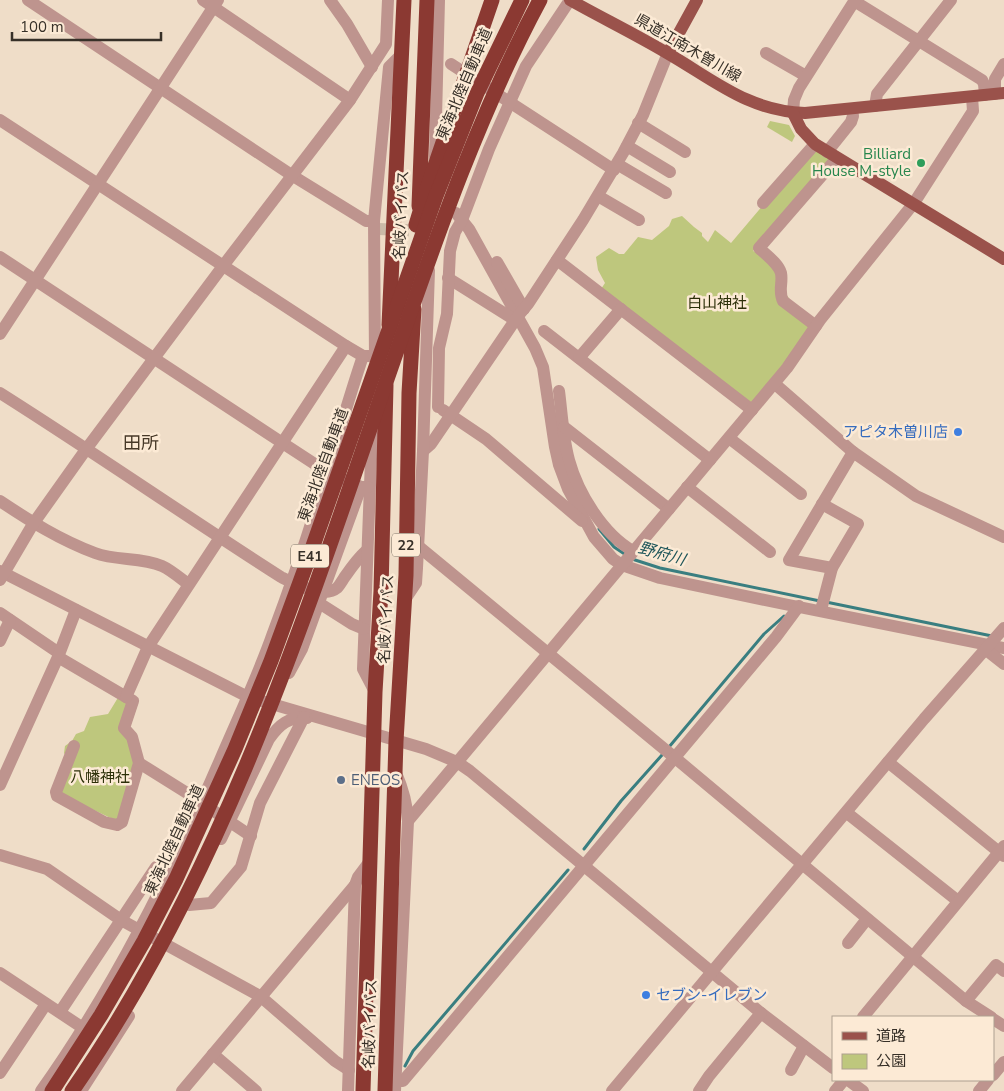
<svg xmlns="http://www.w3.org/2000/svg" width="1004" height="1091" font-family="'Nunito Sans','Noto Sans JP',sans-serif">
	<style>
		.green { fill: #bec77d }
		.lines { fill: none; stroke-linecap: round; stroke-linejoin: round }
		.stream { stroke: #397e80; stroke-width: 3 }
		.minor-tunnel { stroke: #cabaa8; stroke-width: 12; stroke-dasharray: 12 6; stroke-linecap: butt }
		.minor { stroke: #be948e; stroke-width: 12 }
		.major { stroke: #9a524b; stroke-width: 12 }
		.highway { stroke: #8b3932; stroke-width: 15 }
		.highway-bridge { stroke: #8b3932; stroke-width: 15 }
		.leisure-dot { fill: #2e9e5b; stroke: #fcead5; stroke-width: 2 }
		.shop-dot { fill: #3f7fe0; stroke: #fcead5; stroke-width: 2 }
		.service-dot { fill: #5c6f8a; stroke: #fcead5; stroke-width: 2 }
		.labels { text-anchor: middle; stroke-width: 5; stroke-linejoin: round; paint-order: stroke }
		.shield { fill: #fcead5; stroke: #72685c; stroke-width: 1 }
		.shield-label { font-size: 14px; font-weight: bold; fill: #373028 }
		.street-label { font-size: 15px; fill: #373028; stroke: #fcead5 }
		.leisure-label { font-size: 15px; fill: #27864d; stroke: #fcead5; text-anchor: end }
		.park-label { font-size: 15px; fill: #2c2f08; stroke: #fcead5 }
		.shop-label { font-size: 15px; fill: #366cbe; stroke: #fcead5; text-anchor: end }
		.service-label { font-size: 15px; fill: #4e5e75; stroke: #fcead5; text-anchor: start }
		.water-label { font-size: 16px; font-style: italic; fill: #1f565a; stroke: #fcead5 }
		.quarter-label { font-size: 18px; fill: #473928; stroke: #fcead5 }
	</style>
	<rect width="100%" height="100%" fill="#efddc8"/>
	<g class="green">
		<polygon points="770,121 789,125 795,136 792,142 767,127"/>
		<polygon points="815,144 833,155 753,251 764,255 777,273 779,285 813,330 756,406 599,292 605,283 598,270 596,257 609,248 619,254 624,254 638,237 652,240 669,226 672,219 682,216 694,227 702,233 702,236 708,242 715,230 731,243"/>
		<polygon points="119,696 133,701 124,728 139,763 119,822 56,792 70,762 64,753 65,746 72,741 76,734 84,731 90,717 108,714"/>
	</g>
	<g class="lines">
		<g class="stream">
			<polyline points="599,529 614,547 626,555"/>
			<polyline points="632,559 660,568 820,601"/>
			<polyline points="826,602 992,636"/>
			<polyline points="669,747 764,634 784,616"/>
			<polyline points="584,849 621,801 662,755"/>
			<polyline points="405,1066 413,1051 568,870"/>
		</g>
		<polyline class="minor-tunnel" points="379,229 427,231"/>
		<g class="minor">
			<polyline points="28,0 293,176 366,221 374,221"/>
			<polyline points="203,0 350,100"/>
			<polyline points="330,0 347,24 372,67"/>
			<polyline points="854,1 982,80 984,84 985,95"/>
			<polyline points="766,53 806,76"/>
			<polyline points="451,64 614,170"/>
			<polyline points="995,94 995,79 1004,64"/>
			<polyline points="875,106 877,94 951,0"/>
			<polyline points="793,113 794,100 799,88 855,0"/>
			<polyline points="0,120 346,346 363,356 371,356"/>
			<polyline points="638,123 685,152"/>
			<polyline points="627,146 670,172"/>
			<polyline points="827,152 851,122 853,116 852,109"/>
			<polyline points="435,157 439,0"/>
			<polyline points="617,164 666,193"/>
			<polyline points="598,196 639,220"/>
			<polyline points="763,203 815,144"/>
			<polyline points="456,213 469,229 535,348 543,367 555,447 559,465 568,489 594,537 613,559 622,565 660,578 784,604 1004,648"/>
			<polyline points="0,257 281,442 327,472 361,487"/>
			<polyline points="557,260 752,410"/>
			<polyline points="497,262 524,309"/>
			<polyline points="448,278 515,320"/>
			<path d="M816,326L783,301C778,291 783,283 781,273C778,263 766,255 759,248L837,158"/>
			<polyline points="544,331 710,460"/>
			<polyline points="0,334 218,0"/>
			<polyline points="579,358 621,309"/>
			<polyline points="375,360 374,221 389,67 402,54"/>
			<polyline points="775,384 853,452 916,496 1004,537"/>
			<path d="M559,391C562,414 563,438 569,460C578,493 603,534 633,551"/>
			<path d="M0,393C95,453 187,517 281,577C295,584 324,599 337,588C339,586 342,581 344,578C351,568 357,559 366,551"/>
			<polyline points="438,407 439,348 447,314 450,251 455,232 462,220 489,149 526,66 570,0"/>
			<polyline points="443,410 486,439 582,521"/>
			<polyline points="564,427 669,509"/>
			<polyline points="372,433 363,669 375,692"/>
			<polyline points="729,438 801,494"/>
			<polyline points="423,451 431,444 518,316 528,304 583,220 623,153 643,115 668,53"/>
			<polyline points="687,487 770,552"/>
			<path d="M0,501C30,521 60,540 95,553C116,561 141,557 162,566C171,570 180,578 188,584"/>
			<polyline points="418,546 674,757 966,1001 991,1017"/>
			<polyline points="832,568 789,560 853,452"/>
			<polyline points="0,571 248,697 426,749 457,762 470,771 761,1013 833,1068"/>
			<polyline points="0,580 33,524 87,448 223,266 350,100 386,44 388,0"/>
			<polyline points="404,601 416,583 417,568 423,451 429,270"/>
			<polyline points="319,603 352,624 364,629"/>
			<polyline points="821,610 832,568 858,524 822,504"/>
			<polyline points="0,613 59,653"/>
			<polyline points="0,641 10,620"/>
			<polyline points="985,649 1004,664"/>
			<polyline points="58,657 133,701 124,728 132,737 139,763 122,822 117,825 104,822 57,796 56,792 74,746"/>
			<polyline points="289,673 302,649 361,487 368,487"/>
			<polyline points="126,697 148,647 346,346"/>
			<polyline points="888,762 1004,856"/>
			<polyline points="139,763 187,793 251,836"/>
			<polyline points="0,785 58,657 76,610"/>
			<polyline points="847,813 958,901"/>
			<polyline points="408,821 787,368 820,320 914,203 973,111 972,97"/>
			<path d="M221,839L269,739C279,725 289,716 307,718"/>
			<polyline points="0,855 47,869 121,920 260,996 335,1061 349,1070"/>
			<polyline points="189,905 211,903 241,867 260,803 304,717"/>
			<polyline points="848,943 867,919"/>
			<polyline points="0,973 83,1028"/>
			<polyline points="966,1001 996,965 1004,971"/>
			<polyline points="60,1012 156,867 170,871"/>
			<polyline points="863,1017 1004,846"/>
			<polyline points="993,1019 1004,1026"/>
			<polyline points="213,1054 256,1091"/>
			<polyline points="791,1070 804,1046"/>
			<polyline points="0,1073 46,1004"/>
			<polyline points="993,1075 1004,1062"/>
			<polyline points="848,1080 863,1091"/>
			<polyline points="395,1081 403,1081 776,637 799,606"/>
			<path d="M41,1091C114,988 170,876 220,760C238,718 258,676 273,633C293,580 311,526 327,472C339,433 350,394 363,356"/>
			<polyline points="81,1091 129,1016"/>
			<polyline points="182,1091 355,885"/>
			<polyline points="348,1091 355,885 358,877 370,861"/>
			<path d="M395,1091L408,821C407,804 403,789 396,773"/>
			<polyline points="612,1091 924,719 1004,628"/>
			<polyline points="699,1091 709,1076 761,1013"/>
			<polyline points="835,1091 844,1080"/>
			<polyline points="979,1091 988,1080"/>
		</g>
		<g class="major">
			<path d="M570,0C602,18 635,34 667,53C714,80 748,111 805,113L1004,93"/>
			<polyline points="668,53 697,0"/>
			<polyline points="793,113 801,129 815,144 1004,259"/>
		</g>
		<g class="highway">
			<polyline points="419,206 427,0"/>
			<polyline points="389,325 404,0"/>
			<polyline points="363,1091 375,692 381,591 386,385"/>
			<polyline points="385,1091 396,741 406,575 409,393 414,309"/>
		</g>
		<g class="highway-bridge">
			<polyline points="416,225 425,195 492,0"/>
			<polyline points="52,1091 101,1015 144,941 176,879 235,749 271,661 307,563 436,196 477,93 522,0"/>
			<path d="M72,1091C221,877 302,627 386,382C431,253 475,121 540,0"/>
		</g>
	</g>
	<circle class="leisure-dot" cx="921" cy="163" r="5"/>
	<g class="shop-dot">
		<circle cx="958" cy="432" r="5"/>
		<circle cx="646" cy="995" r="5"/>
	</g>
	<circle class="service-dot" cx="341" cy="780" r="5"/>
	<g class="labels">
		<g class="shield">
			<rect x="392" y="533.5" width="28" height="23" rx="4"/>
			<rect x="291" y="544.5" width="38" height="23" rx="4"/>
		</g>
		<g class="shield-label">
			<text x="406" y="550">22</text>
			<text x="310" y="561">E41</text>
		</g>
		<g class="street-label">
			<text transform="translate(688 48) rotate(30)" y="5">県道江南木曽川線</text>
			<text transform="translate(464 84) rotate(-67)" y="5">東海北陸自動車道</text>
			<text transform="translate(401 215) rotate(-87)" y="5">名岐バイパス</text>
			<text transform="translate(323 465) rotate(-70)" y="5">東海北陸自動車道</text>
			<text transform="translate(386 619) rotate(-87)" y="5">名岐バイパス</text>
			<text transform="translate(174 840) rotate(-65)" y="5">東海北陸自動車道</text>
			<text transform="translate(370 1024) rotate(-88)" y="5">名岐バイパス</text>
		</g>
		<g class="leisure-label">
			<text x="911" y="159">Billiard<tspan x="911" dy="17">House M-style</tspan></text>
		</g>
		<g class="park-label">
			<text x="717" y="308">白山神社</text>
			<text x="100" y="782">八幡神社</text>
		</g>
		<g class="shop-label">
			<text x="948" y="437">アピタ木曽川店</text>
			<text x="656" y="1000" text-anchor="start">セブン-イレブン</text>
		</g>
		<g class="service-label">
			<text x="351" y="785">ENEOS</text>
		</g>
		<g class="water-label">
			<text transform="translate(662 553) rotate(16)" y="6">野府川</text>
		</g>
		<g class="quarter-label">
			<text x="141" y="449">田所</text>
		</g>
	</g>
	<rect x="832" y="1016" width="162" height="65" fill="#fcead5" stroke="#ada090"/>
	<rect x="842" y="1032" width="25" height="8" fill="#9a524b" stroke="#ada090"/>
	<text x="876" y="1041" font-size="15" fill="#373028">道路</text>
	<rect x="842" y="1054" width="25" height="15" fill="#bec77d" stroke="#ada090"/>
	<text x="876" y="1066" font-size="15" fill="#373028">公園</text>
	<path d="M12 32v8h149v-8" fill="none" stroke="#373028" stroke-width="2.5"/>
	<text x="20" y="32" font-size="15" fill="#373028" stroke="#fcead5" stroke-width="4" paint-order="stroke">100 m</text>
</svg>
